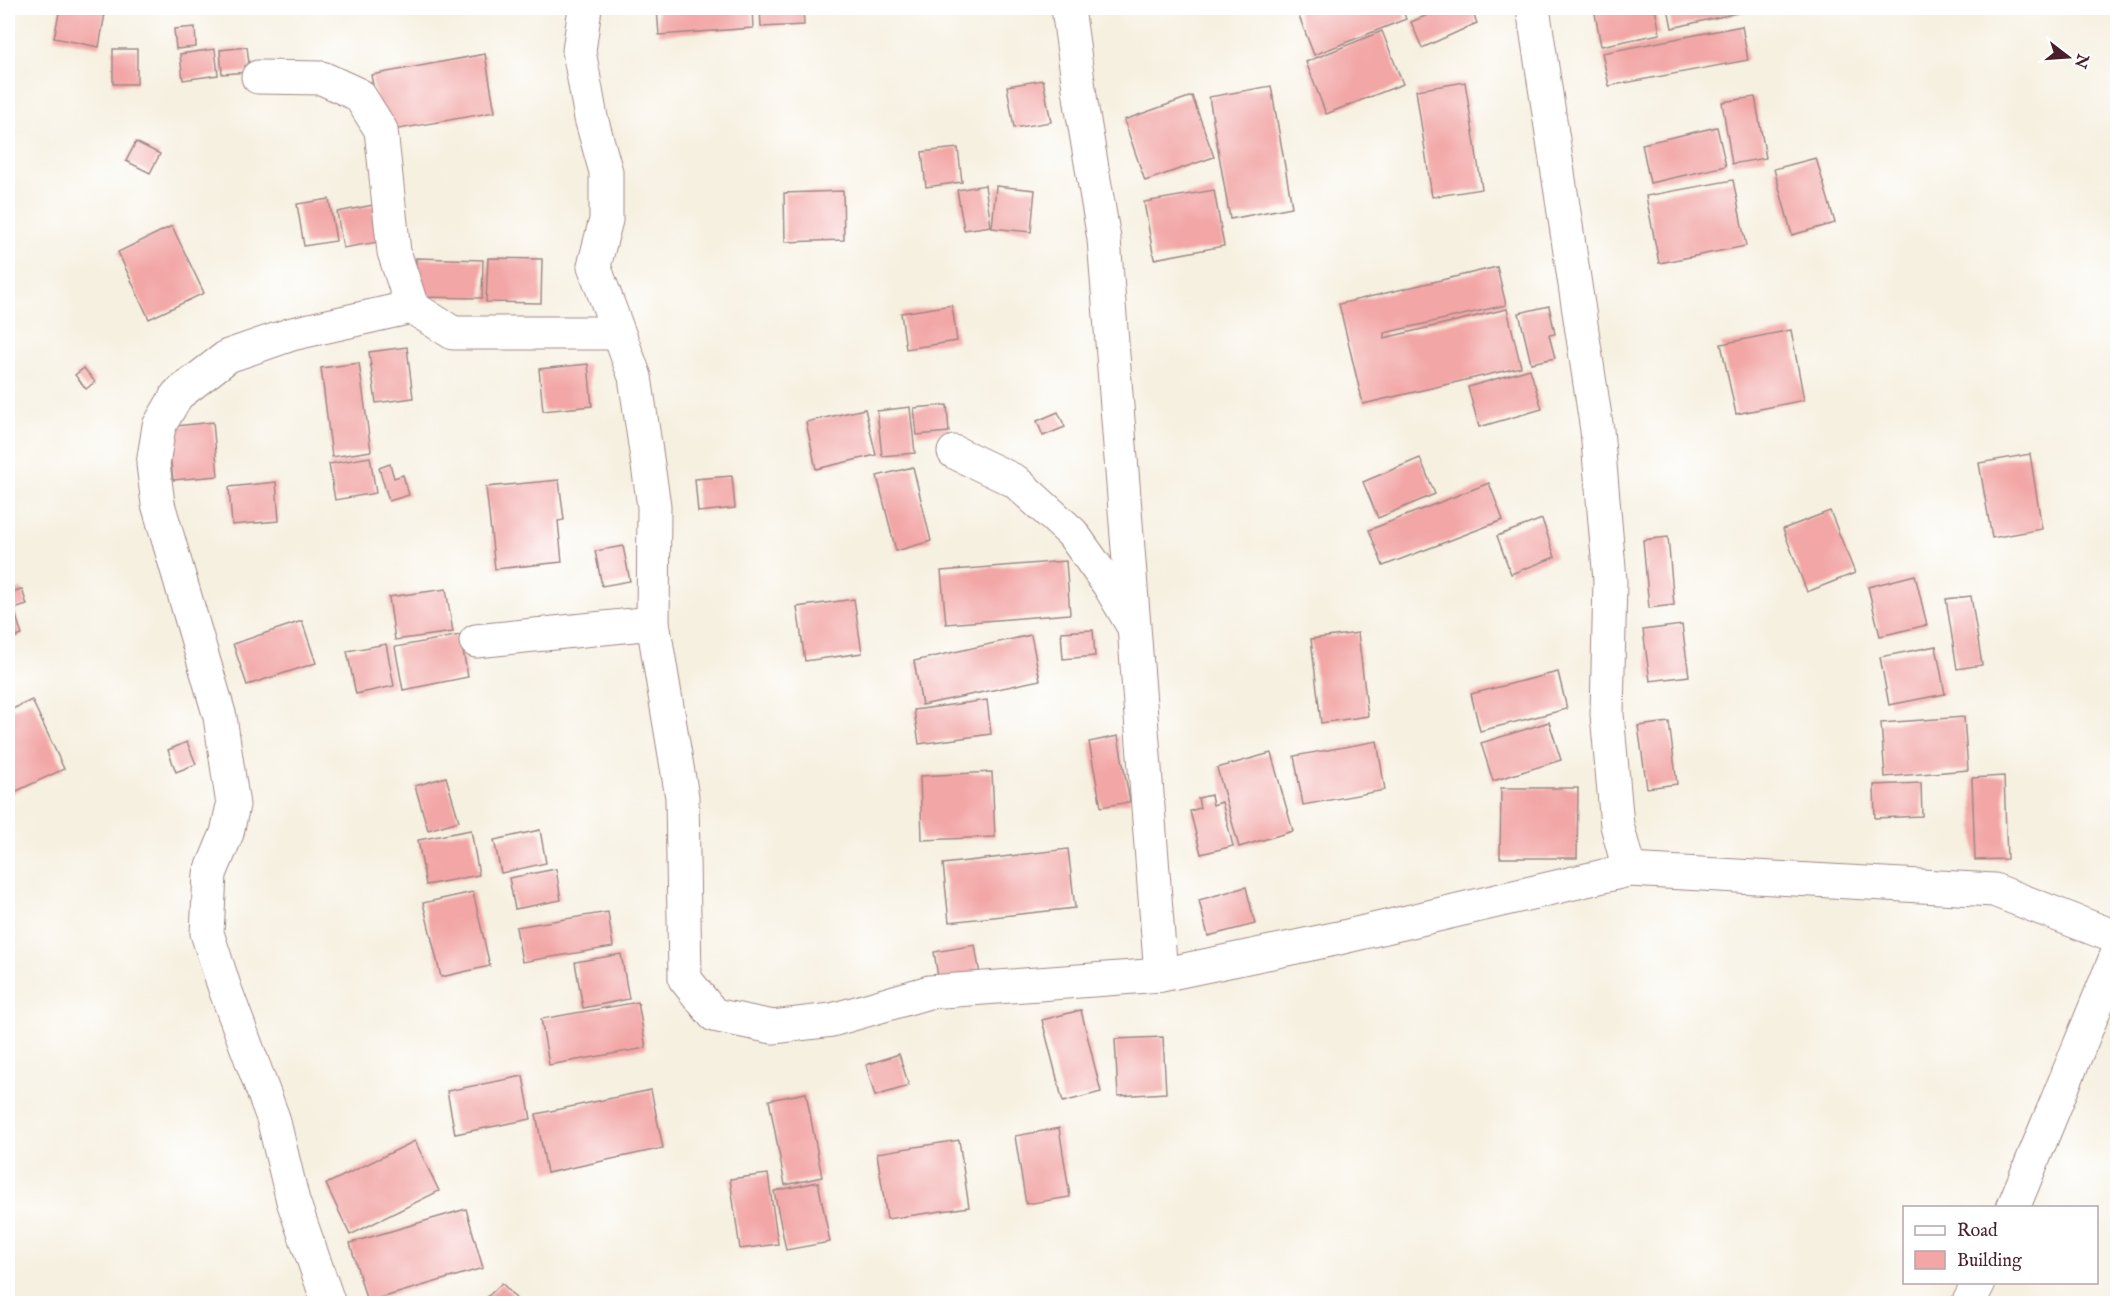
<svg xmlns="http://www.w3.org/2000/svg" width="2125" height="1311" font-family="'IM FELL English',serif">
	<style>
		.building { fill: #f2a6a5 }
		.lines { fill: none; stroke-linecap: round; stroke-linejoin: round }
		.minor-casing { stroke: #a08886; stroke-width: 35 }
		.minor { stroke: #fff; stroke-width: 33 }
	</style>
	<rect width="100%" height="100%" fill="#fff"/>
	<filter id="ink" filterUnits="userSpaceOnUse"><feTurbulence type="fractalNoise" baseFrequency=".0167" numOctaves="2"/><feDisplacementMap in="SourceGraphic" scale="12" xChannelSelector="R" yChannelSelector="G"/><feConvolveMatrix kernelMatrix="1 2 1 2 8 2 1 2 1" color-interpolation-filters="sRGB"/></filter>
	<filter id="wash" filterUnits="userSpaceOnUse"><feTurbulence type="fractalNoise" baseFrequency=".008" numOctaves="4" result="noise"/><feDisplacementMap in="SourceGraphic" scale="24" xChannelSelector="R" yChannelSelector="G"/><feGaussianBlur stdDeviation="1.35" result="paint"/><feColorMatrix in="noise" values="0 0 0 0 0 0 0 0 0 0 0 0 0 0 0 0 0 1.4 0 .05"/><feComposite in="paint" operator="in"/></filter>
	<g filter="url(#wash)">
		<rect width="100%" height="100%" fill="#f6f0e0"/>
		<g id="blocks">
			<g class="building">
				<polygon points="60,8 106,8 99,47 54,38"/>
				<polygon points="657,8 752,8 753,28 659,35"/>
				<polygon points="760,8 803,8 804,25 761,27"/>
				<polygon points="1307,8 1330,8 1331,10 1337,8 1402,8 1406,19 1314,55 1297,11"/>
				<polygon points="1444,8 1471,8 1477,23 1422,48 1411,22"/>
				<polygon points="1594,8 1655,8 1660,34 1601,46"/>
				<polygon points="1668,8 1758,8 1672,28"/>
				<polygon points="1742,26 1748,60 1609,86 1602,53"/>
				<polygon points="195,27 196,47 176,49 174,29"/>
				<polygon points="1382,31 1403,84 1326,114 1306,62"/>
				<polygon points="247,47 250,72 222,74 220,50"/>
				<rect x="113" y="49" width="24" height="35"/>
				<polygon points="215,49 218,75 183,80 180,54"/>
				<polygon points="485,54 495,112 382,132 371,75"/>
				<polygon points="1043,80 1051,122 1014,128 1007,86"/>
				<polygon points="1465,82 1482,189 1432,197 1416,90"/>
				<polygon points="1271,86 1292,207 1230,219 1209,97"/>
				<polygon points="1192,96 1214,157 1145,181 1124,120"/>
				<polygon points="1755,97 1766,158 1732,164 1722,102"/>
				<polygon points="1717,127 1726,166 1650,183 1642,144"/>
				<polygon points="136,142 160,154 150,173 126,161"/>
				<polygon points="958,148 962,182 926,187 922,152"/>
				<polygon points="1816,158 1835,223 1792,235 1774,169"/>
				<polygon points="1733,180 1746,246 1659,263 1646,196"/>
				<polygon points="985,185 991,226 964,230 957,190"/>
				<polygon points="996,186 1035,190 1031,232 992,228"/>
				<polygon points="1214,190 1224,246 1154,259 1144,202"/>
				<polygon points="843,191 844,240 785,242 784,193"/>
				<polygon points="329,199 336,241 304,246 297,204"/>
				<polygon points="384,203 390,240 343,248 337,212"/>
				<polygon points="172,226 204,293 149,319 118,252"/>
				<polygon points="416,258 483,260 482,298 414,297"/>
				<polygon points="488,258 542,259 541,303 486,302"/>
				<polygon points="1497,267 1506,305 1384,333 1384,338 1507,309 1521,367 1363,404 1339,304"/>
				<polygon points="952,305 957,341 906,349 901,313"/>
				<polygon points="1549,306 1555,334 1549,335 1555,358 1531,363 1519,313"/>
				<polygon points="1791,330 1804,400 1736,414 1721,344"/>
				<polygon points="407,347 413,398 376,403 369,352"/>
				<polygon points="359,363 371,451 332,457 321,368"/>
				<polygon points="588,364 592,406 543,411 539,369"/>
				<polygon points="84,368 95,382 86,389 75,375"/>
				<polygon points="1530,369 1542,409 1479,427 1468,387"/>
				<polygon points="947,405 949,432 917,435 914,408"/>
				<polygon points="910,407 915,453 882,456 877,411"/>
				<polygon points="865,409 876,455 816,469 806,422"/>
				<polygon points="1058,412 1065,427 1043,436 1037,421"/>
				<polygon points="213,422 218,476 173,480 167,427"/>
				<polygon points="2030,454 2042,529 1992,538 1979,463"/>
				<polygon points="370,457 376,493 335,500 329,464"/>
				<polygon points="1420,458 1435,494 1378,518 1363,482"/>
				<polygon points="390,464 394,478 403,475 409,495 389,501 379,468"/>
				<polygon points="913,467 931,541 896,551 877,476"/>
				<polygon points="732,476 735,508 698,512 695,479"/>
				<polygon points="559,480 564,520 558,521 562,562 495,569 486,487"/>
				<polygon points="276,482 279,521 232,525 229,487"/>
				<polygon points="1489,483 1503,520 1383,566 1369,530"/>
				<polygon points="1830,511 1855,573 1807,592 1783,529"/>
				<polygon points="1542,519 1555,557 1511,574 1497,536"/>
				<polygon points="1668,537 1674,605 1649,608 1643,540"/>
				<polygon points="623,546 630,581 602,586 595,551"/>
				<polygon points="1066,561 1070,614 946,624 941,571"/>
				<polygon points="1915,575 1927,625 1880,636 1868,587"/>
				<polygon points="22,589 27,605 14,609 22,635 8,640 8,593"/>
				<polygon points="446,589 453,632 395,640 389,597"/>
				<polygon points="1971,596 1982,665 1957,669 1946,599"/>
				<polygon points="854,599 862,653 805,661 797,607"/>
				<polygon points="302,621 316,663 247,685 233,644"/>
				<polygon points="1682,625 1689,676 1650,681 1643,630"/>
				<polygon points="1093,630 1095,656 1063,659 1061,632"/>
				<polygon points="1358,633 1368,716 1321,723 1311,639"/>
				<polygon points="460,635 468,677 403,690 395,647"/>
				<polygon points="1031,635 1040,680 922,705 914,661"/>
				<polygon points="386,644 394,686 356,694 347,651"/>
				<polygon points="1936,646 1945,694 1889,705 1880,657"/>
				<polygon points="1558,672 1567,709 1480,731 1471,694"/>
				<polygon points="32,700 64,769 8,795 8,711"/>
				<polygon points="987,700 991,734 919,744 914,710"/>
				<polygon points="1964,717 1968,770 1885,777 1881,723"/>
				<polygon points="1549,722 1561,760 1493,781 1481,743"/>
				<polygon points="1669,722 1677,784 1647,788 1638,726"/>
				<polygon points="1118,736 1130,802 1101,807 1089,742"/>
				<polygon points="1377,741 1385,790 1303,805 1294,756"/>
				<polygon points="187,742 196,764 176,772 168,750"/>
				<polygon points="1271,753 1293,831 1239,847 1217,768"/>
				<polygon points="992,772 995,837 922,840 920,776"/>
				<polygon points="2004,776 2007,859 1975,860 1972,778"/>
				<polygon points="446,777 459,821 428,830 415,786"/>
				<polygon points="1921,783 1922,816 1875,818 1874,785"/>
				<polygon points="1501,788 1578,788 1577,858 1500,858"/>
				<polygon points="1211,795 1213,805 1222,802 1233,846 1201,854 1190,811 1200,808 1198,798"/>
				<polygon points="471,830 479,875 426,885 418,840"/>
				<polygon points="540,830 546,863 501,873 494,840"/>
				<polygon points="1068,849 1075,908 949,922 943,864"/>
				<polygon points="556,869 561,900 515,909 509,878"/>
				<polygon points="1246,887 1255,924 1208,936 1199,900"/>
				<polygon points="473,892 490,966 441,977 423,903"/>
				<polygon points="608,912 613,947 522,962 516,927"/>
				<polygon points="975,945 980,975 939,983 934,952"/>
				<polygon points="621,954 629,999 583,1008 575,962"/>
				<polygon points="638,1002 646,1048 549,1065 541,1019"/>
				<polygon points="1081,1010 1101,1092 1063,1102 1042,1020"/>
				<polygon points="1163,1037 1166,1093 1118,1096 1115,1039"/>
				<polygon points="899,1054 909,1086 875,1096 866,1065"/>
				<polygon points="523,1076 531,1119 455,1134 447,1091"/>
				<polygon points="651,1090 663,1148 547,1173 536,1114"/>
				<polygon points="806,1093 822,1177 785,1185 769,1100"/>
				<polygon points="1059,1128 1070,1197 1026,1204 1015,1136"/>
				<polygon points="959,1140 969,1207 887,1219 877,1153"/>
				<polygon points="415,1141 439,1191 350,1235 326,1184"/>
				<polygon points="768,1174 778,1244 740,1249 730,1179"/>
				<polygon points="818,1182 830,1242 786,1250 774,1191"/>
				<polygon points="466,1209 483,1268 367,1302 350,1243"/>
				<polygon points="502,1283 521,1304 480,1304"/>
			</g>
		</g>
	</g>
	<g filter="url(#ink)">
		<use href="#blocks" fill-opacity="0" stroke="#a08886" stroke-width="1.5"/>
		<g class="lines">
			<g class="minor-casing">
				<g id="minor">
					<polyline points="585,8 579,51 591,118 606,172 606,220 594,266 635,377 654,506 653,623 682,797 685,979 714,1015 773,1027 832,1020 929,992 1161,975 1339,938 1629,870 1994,890 2118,938"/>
					<polyline points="1068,8 1081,103 1104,239 1161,975"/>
					<polyline points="1533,8 1597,430 1610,580 1607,714 1617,825 1629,870"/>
					<polyline points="258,77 322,78 359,95 381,130 394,252 412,307 453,333 618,333"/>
					<polyline points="954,452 1015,481 1072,533 1109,585 1132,624"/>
					<polyline points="476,641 653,623"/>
					<polyline points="2013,1208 2118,952"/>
					<polyline points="329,1304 293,1201 273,1118 225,989 207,933 210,874 227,833 233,805 220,717 158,504 153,464 159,426 177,395 228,356 292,334 412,307"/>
					<polyline points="1968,1304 1979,1282"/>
				</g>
			</g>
			<use href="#minor" class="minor"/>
		</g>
	</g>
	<rect width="2125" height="1311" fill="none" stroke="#fff" stroke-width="30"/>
	<rect x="1903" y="1206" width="195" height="78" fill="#ffffff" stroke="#b7a5aa" stroke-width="1.5"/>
	<rect x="1915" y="1226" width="30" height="9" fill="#ffffff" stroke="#b7a5aa" stroke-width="1.5"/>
	<text x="1957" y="1236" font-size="18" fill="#4a1f2b">Road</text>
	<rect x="1915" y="1251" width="30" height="18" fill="#f2a6a5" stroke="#b7a5aa" stroke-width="1.5"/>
	<text x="1957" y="1266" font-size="18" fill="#4a1f2b">Building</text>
	<g transform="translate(2068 57) rotate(107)" stroke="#ffffff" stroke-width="4.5" paint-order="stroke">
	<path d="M0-4.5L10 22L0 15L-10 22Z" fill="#4a1f2b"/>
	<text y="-9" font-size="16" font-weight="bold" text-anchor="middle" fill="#4a1f2b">N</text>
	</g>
</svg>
